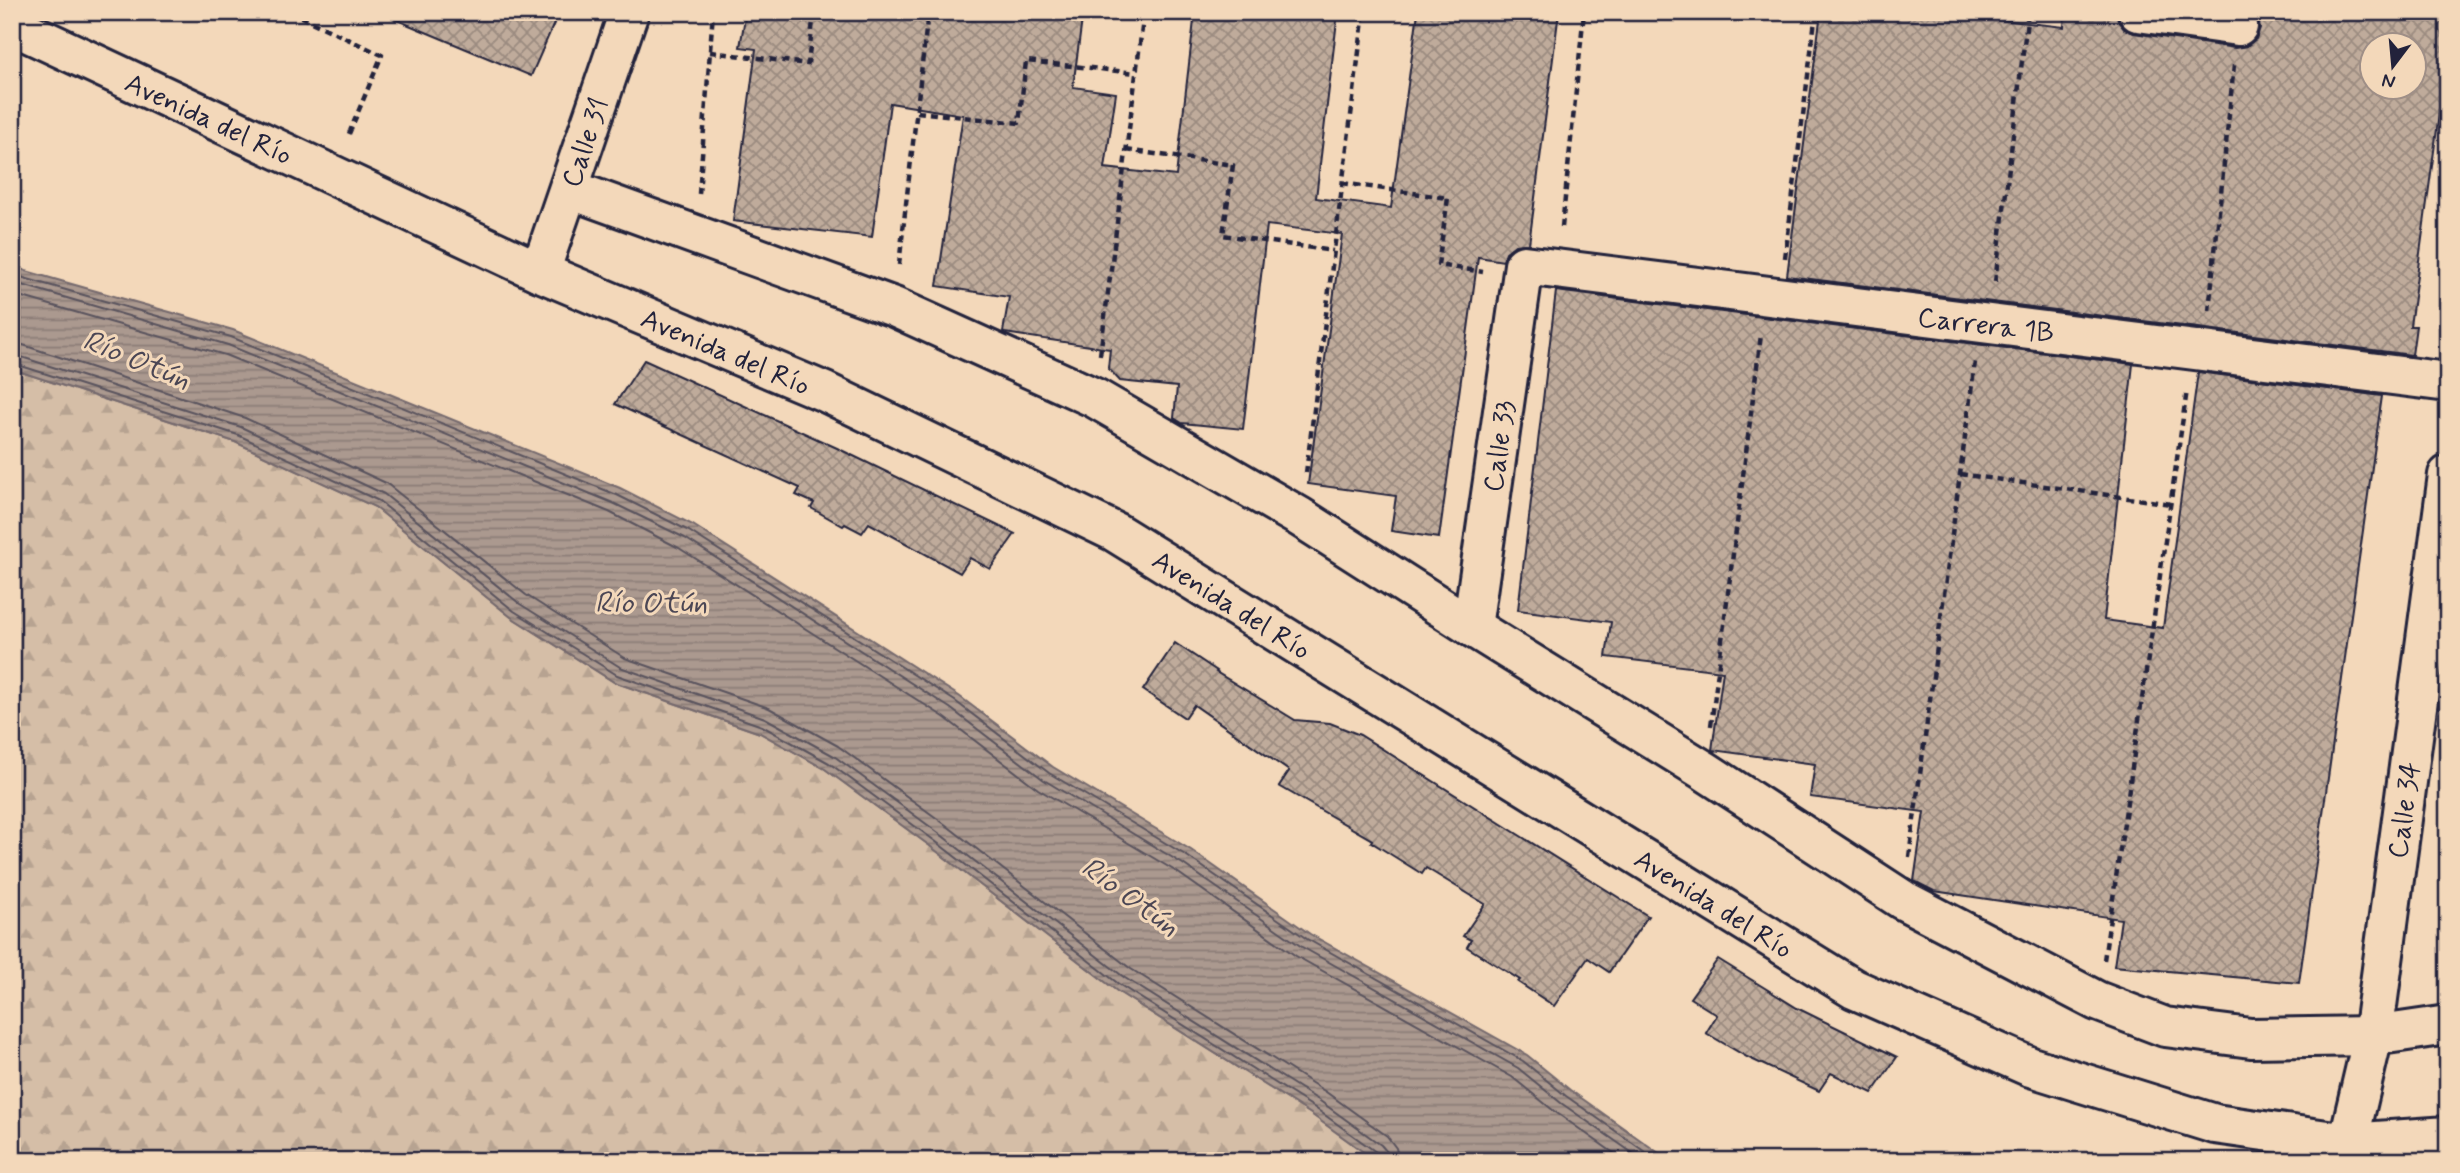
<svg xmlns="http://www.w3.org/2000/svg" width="2460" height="1173" font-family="Mynerve,sans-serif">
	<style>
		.forest { fill: url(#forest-firs); stroke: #7c7071; stroke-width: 2 }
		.water { fill: url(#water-rules); stroke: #74696d; stroke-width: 2 }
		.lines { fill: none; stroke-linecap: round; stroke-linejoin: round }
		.shore { stroke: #59525d; stroke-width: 2 }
		.building { fill: url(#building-cross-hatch); stroke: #22223b; stroke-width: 2; fill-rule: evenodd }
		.minor-casing { stroke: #22223b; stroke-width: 44 }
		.secondary-casing { stroke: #22223b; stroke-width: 44 }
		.path { stroke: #22223b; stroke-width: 4.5; stroke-dasharray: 7 5; stroke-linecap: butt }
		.minor { stroke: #f3d8ba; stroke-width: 38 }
		.secondary { stroke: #f3d8ba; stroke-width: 38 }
		.labels { text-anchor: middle; stroke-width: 6; stroke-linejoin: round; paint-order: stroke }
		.street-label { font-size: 28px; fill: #22223b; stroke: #f3d8ba }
		.water-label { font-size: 30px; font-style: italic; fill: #4b4654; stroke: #f3d8ba }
	</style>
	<defs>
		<pattern id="forest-firs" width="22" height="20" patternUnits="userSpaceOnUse" patternTransform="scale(1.75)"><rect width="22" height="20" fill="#d5bea7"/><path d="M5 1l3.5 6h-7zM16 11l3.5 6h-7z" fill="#b7a391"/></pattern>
		<pattern id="water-rules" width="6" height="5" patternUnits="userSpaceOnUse" patternTransform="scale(1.75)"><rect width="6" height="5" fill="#ab998f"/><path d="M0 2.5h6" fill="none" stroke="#8b7c76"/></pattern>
		<pattern id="building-cross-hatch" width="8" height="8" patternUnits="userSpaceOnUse" patternTransform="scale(1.75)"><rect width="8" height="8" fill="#bfab9b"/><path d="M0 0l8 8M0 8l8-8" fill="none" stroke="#9b8b80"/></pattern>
	</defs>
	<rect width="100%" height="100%" fill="#f3d8ba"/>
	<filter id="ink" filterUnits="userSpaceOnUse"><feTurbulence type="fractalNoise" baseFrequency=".0143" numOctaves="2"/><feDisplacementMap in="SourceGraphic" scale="14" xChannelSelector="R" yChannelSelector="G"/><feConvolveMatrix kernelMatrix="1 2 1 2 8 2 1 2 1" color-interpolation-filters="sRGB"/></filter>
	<g filter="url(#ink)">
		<polygon class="forest" points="12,369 235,442 375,507 511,617 614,682 760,733 825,769 930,846 1117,991 1311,1114 1376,1161 12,1161"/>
		<polygon class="water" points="12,265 26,271 233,330 620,488 693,525 959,696 1053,767 1191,850 1310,934 1527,1055 1570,1090 1670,1161 1376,1161 1311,1114 1117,991 930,846 825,769 760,733 614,682 511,617 375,507 235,442 12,369"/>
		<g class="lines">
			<g class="shore">
				<polyline points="12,273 24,278 231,337 617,495 689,531 955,701 1049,773 1187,856 1307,939 1523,1061 1566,1096 1658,1161"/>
				<polyline points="12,282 228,345 613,503 685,538 950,708 1044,780 1183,864 1302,947 1518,1068 1561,1103 1644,1161"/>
				<polyline points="12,294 225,355 609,512 679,548 944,717 1038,789 1177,872 1296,956 1512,1077 1554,1111 1625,1161"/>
				<polyline points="12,343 23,345 245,418 386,483 526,595 625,658 769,708 838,746 946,825 1131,969 1326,1092 1387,1136 1396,1148 1399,1161"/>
				<polyline points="12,354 241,427 384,494 520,604 620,667 765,718 834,756 940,834 1125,978 1320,1101 1381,1145 1387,1152 1388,1161"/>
				<polyline points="12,363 238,435 379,501 514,611 617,675 762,726 829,763 935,841 1120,985 1315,1108 1376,1152 1379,1161"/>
			</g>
		</g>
		<g class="building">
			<polygon points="378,12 559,12 531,76"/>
			<polygon points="746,12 1083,12 1073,87 1116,93 1105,168 1176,176 1195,12 1338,12 1316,198 1391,208 1418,12 1559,12 1529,244 1515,245 1506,252 1503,261 1478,257 1439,538 1391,531 1396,496 1308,484 1342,234 1267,225 1243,429 1182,423 1174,418 1177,387 1120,381 1108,368 1110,349 1005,333 1003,332 1009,297 937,286 963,115 890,103 872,237 733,221 756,49 740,47"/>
			<path d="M1821,12H1928L2064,27L2065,12H2117L2118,21L2124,29L2134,33L2235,48L2247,46L2256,39L2260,28L2258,18L2254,12H2448V49L2410,326H2416L2412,355L1787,276ZM2372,46H2414V88H2372Z"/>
			<polygon points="1556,291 2133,364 2104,620 2163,628 2198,372 2382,396 2299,983 2114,966 2121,919 1934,891 1914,881 1924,812 1810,797 1815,764 1712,750 1723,671 1606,657 1611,622 1518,610"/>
			<polygon points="644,360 837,448 1015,534 990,569 970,558 960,573 869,523 862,533 845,524 843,526 811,508 814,503 796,495 800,488 615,404"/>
			<polygon points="1175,643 1217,671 1216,672 1295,720 1330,723 1360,735 1648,916 1609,972 1588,958 1554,1006 1518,982 1520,980 1467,947 1471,940 1463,936 1485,904 1426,868 1422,874 1371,842 1372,840 1279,786 1289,771 1194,705 1185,718 1143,690"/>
			<polygon points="1718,959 1797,1008 1897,1057 1872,1093 1831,1073 1819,1091 1747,1057 1706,1033 1717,1015 1690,998"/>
		</g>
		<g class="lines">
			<g class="minor-casing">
				<g id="minor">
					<polyline points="2138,12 2238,26"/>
					<polyline points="569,189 894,307 1095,398 1300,517 1472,627 1705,771 1903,900 2097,1001 2165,1027 2251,1038 2373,1036 2448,1025"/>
					<polyline points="540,272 629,12"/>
					<polyline points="1472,627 1524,265 2448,382"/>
					<polyline points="2348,1143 2373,1036 2448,475"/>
				</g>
			</g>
			<g class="secondary-casing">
				<polyline id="secondary" points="12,25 540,272 825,392 1115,532 1854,989 2031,1067 2215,1124 2348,1143 2448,1136"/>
			</g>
			<g class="path">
				<polyline points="290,12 382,55 348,136"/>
				<polyline points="710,52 808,64 814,12"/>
				<polyline points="917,112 1019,123 1026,61 1136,73"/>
				<polyline points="1126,150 1233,165 1223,235 1333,251"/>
				<polyline points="1342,183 1448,198 1438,265 1483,272"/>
				<polyline points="699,194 713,12"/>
				<polyline points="1562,227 1584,12"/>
				<polyline points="1785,258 1816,12"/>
				<polyline points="899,265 928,12"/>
				<polyline points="1995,282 2028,12"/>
				<polyline points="2209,311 2234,65"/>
				<polyline points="1100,355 1144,12"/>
				<polyline points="1306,473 1364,12"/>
				<polyline points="1960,474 2171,504"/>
				<polyline points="1711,726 1761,335"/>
				<polyline points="1909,857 1975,362"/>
				<polyline points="2104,960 2187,390"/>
			</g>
			<use href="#minor" class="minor"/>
			<use href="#secondary" class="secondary"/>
		</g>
	</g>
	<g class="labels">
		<g class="street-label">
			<text transform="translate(209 118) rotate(25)" y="10">Avenida del Río</text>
			<text transform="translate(584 142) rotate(-71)" y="10">Calle 31</text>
			<text transform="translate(1986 324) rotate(7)" y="10">Carrera 1B</text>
			<text transform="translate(726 351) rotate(23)" y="10">Avenida del Río</text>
			<text transform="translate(1498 446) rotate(-82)" y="10">Calle 33</text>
			<text transform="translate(1232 604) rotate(32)" y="10">Avenida del Río</text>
			<text transform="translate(2403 810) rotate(-82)" y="10">Calle 34</text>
			<text transform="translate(1714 903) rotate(32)" y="10">Avenida del Río</text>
		</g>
		<g class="water-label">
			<text transform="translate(137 359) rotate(22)" y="10">Río Otún</text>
			<text x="651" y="612">Río Otún</text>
			<text transform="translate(1131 896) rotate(36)" y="10">Río Otún</text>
		</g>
	</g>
	<rect width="2460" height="1173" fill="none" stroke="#f3d8ba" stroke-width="42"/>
	<rect x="21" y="21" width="2418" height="1131" fill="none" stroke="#22223b" stroke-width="2.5" filter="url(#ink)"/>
	<g transform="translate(2393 66) rotate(196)"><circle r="33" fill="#f3d8ba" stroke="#9f8f87" stroke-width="2"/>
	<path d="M0-5L12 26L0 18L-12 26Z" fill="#22223b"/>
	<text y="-10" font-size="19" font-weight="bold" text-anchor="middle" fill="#22223b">N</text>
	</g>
</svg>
